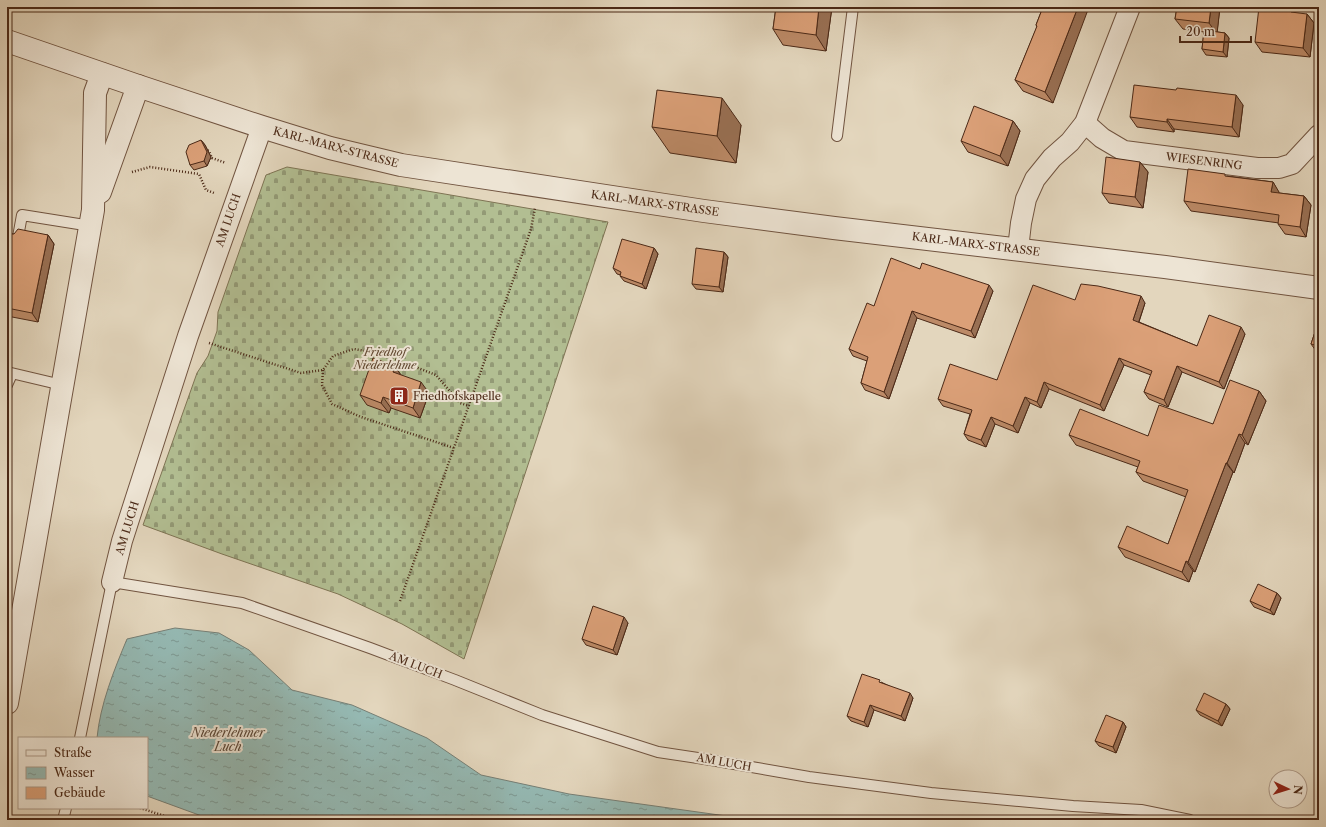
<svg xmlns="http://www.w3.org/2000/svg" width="1326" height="827" font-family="'Libre Caslon Text',serif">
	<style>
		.cemetery { fill: url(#cemetery-stones); stroke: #7e7454 }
		.water { fill: url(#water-ripples); stroke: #777f75 }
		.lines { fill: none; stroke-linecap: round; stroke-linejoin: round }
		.service-casing { stroke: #715440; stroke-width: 12 }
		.minor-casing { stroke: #715440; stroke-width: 22 }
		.tertiary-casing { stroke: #715440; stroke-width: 24 }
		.path { stroke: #4b2917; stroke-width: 2.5; stroke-dasharray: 1 2; stroke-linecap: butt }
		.service { stroke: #ede4d4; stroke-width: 10 }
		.minor { stroke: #ede4d4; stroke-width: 20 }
		.tertiary { stroke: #ede4d4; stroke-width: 22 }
		.wall { fill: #bc8a67; stroke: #4b2917 }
		.shaded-wall { fill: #997054; stroke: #4b2917 }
		.building { fill: #dba078; stroke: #4b2917 }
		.labels { text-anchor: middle; stroke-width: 4; stroke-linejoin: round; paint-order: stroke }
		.street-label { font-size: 11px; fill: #4b2917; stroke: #ede4d4 }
		.park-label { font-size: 11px; font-style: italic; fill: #604730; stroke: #ede4d4 }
		.poi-label { font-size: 11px; fill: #4b2917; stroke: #ede4d4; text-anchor: start }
		.water-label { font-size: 12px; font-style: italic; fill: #5a4636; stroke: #ede4d4 }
	</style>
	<defs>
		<pattern id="cemetery-stones" width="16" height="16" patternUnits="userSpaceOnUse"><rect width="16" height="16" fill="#b2be92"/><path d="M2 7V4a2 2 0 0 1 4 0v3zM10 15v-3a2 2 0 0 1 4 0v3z" fill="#939a76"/></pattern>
		<pattern id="water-ripples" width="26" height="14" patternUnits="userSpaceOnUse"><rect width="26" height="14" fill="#95b9b3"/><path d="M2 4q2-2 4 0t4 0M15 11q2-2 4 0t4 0" fill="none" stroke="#7c9691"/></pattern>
	</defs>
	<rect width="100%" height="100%" fill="#e3d6bd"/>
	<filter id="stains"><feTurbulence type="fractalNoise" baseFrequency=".005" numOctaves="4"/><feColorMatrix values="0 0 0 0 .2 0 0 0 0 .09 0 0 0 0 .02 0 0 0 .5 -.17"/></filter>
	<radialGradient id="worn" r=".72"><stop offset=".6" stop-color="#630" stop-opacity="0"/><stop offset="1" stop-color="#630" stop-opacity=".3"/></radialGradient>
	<polygon class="cemetery" points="287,167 608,222 464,659 402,624 338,594 222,554 143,525 197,373 208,356 217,331 218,312 266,175"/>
	<path class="water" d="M175,628L219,633L249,650L292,690L352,705L427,738L481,775L569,794L755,820H214L210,819L147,796V738H97C100,705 114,670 127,639Z"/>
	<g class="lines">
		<g class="service-casing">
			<g id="service">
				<polyline points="837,136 853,7"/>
				<polyline points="18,237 22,215 91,226"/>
				<polyline points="7,372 62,385"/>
				<polyline points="7,385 12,374"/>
				<polyline points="80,738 112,582 242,603 370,648 455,680 542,715 658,752 711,760 809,777 931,793 1073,806 1141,810 1190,820"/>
				<polyline points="63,820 66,808"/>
			</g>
		</g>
		<g class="minor-casing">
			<g id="minor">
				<polyline points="1085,123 1102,138 1124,151 1257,168 1279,168 1292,164 1319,135"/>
				<polyline points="1018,249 1021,223 1026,199 1035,179 1052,158 1070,142 1085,123 1130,7"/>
				<polyline points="112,582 122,541 188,336 262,127"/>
			</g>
		</g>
		<g class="tertiary-casing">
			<g id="tertiary">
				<polyline points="7,41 138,86 262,127 330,148 401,165 704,211 834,228 1165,267 1319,288"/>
				<polyline points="100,192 138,86"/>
				<polyline points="7,703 93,210 95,93 102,74"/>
			</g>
		</g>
		<g class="path">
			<polyline points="205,149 209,151 212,158 226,163"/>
			<polyline points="132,172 150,167 199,174 206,190 214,193"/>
			<polyline points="209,343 301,373 323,370 333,356 354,349 382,354 436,375 460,403 469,406"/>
			<polyline points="323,370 322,385 332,404 361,417 454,448"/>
			<polyline points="400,601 531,229 535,208"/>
			<polyline points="140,808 177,820"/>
		</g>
		<use href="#service" class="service"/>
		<use href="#minor" class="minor"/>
		<use href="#tertiary" class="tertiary"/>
	</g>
	<g class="wall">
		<polygon points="776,7 832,7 826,51 783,45 773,29"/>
		<polygon points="1043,7 1053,103 1023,91 1015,80 1037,27 1036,25"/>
		<polygon points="1177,7 1220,7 1217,32 1225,33 1229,38 1227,57 1206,55 1202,49 1204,32 1183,29 1175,19"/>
		<polygon points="1307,14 1314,23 1310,57 1262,52 1255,42"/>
		<polygon points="1243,105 1239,137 1174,129 1174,132 1137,127 1130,117"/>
		<polygon points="1013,121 1020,131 1008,166 968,152 961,141"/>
		<polygon points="741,125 736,163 670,153 652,127"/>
		<polygon points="201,140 205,145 211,157 207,166 194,170 190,165"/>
		<polygon points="1140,162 1148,172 1143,208 1109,203 1102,193"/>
		<polygon points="1227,176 1273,182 1279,193 1304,196 1311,205 1306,237 1285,234 1278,224 1279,223 1191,211 1184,201"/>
		<polygon points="7,229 11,234 48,235 54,244 38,322 7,316"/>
		<polygon points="654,248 658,254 646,289 624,281 620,276 621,275 617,274 613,268"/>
		<polygon points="724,252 728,257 723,292 696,289 692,284"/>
		<polygon points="920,269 993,291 975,338 917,318 889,399 865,390 861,383 867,361 853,356 849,349 874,306"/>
		<polygon points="1075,300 1145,303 1139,322 1197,346 1245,334 1224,389 1182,372 1168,407 1149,399 1144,392 1151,375 1124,365 1104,411 1049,389 1041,408 1030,403 1018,433 995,424 986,447 968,440 964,434 970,414 943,406 938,399 997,380"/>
		<polygon points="1319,320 1319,355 1311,344"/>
		<polygon points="395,366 401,375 429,393 420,418 391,408 389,413 367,405 360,395"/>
		<polygon points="1259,391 1266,401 1248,445 1245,443 1234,473 1233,472 1195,572 1193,571 1189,582 1125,557 1118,547 1168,544 1186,497 1143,481 1136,472 1138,467 1076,445 1069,435 1148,436 1213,424"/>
		<polygon points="1277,593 1281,598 1274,615 1254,607 1250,601"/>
		<polygon points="628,623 617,655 586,645 582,639"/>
		<polygon points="881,682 913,698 905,721 874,710 868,727 851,721 847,716"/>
		<polygon points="1226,704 1230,709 1222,726 1200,715 1196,710"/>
		<polygon points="1123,722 1126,727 1116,753 1099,746 1095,741"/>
	</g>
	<g class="shaded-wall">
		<polygon points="819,7 832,7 826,51 816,35"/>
		<polygon points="1078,7 1089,7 1053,103 1045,92"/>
		<polygon points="1211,7 1220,7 1217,34 1209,23"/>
		<polygon points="1307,14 1314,23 1310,57 1303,48"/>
		<polygon points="1225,33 1229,38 1227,57 1223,52"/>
		<polygon points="1236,95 1243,105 1239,137 1232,127"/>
		<polygon points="722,98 741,125 736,163 717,136"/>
		<polygon points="1167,119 1174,129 1174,132 1167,122"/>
		<polygon points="1013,121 1020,131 1008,166 1000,156"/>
		<polygon points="201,140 205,145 211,157 207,166 204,161"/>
		<polygon points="1140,162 1148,172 1143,208 1135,197"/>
		<polygon points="1273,182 1279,192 1278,201 1271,192"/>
		<polygon points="1304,196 1311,205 1306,237 1300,227"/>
		<polygon points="7,229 12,235 7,232"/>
		<polygon points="48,235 54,244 38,322 32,313"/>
		<polygon points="654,248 658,254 646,289 642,284"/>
		<polygon points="724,252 728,257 723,292 719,287"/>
		<polygon points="989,285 993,291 975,338 971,331"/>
		<polygon points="1141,296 1145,303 1137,327 1133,320"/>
		<polygon points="912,311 917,318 889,399 884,392"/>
		<polygon points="1241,327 1245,334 1224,389 1219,382"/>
		<polygon points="1119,358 1124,365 1104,411 1100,405"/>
		<polygon points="395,366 402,377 393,372"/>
		<polygon points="1177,366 1182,372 1168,407 1164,400"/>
		<polygon points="421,382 429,393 420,418 413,408"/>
		<polygon points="1044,382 1049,389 1041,408 1037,402"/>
		<polygon points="1259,391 1266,401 1248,445 1242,435"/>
		<polygon points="383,397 391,408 389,413 381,403"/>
		<polygon points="1025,397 1030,403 1018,433 1013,426"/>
		<polygon points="991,417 995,424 986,447 981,440"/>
		<polygon points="1239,434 1245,443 1234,473 1227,463"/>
		<polygon points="1226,463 1233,472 1195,572 1188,562"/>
		<polygon points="1186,561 1193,571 1189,582 1182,572"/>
		<polygon points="1277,593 1281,598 1274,615 1270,610"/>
		<polygon points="624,617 628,623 617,655 613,650"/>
		<polygon points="910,693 913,698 905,721 901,716"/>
		<polygon points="1226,704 1230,709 1222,726 1218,721"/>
		<polygon points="870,705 874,710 868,727 864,722"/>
		<polygon points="1123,722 1126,727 1116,753 1113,747"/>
	</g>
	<g class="building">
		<polygon points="776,7 819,7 816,35 773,29"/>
		<polygon points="1043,7 1078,7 1045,92 1015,80 1037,26 1036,25"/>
		<polygon points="1177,7 1211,7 1209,23 1175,19"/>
		<polygon points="1259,7 1275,7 1291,9 1291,12 1307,14 1303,48 1255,42"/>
		<polygon points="1204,30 1225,33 1223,52 1202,49"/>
		<polygon points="1134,85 1176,90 1177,88 1236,95 1232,127 1167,119 1167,122 1130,117"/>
		<polygon points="657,90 722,98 717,136 652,127"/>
		<polygon points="974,106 1013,121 1000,156 961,141"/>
		<polygon points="201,140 207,152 204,161 190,165 186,152 189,145"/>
		<polygon points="1106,157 1140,162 1135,197 1102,193"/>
		<polygon points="1188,169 1225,174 1225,176 1273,182 1271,192 1304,196 1300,227 1278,224 1279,215 1184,201"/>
		<polygon points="18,229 48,235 32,313 7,308 7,232 10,234 14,234"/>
		<polygon points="622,239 654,248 642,284 620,276 621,272 613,268"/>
		<polygon points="696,248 724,252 719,287 692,284"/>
		<polygon points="891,258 920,269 922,263 989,285 971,331 912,311 884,392 861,383 868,357 849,349 867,303 874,306"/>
		<polygon points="1081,284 1098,286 1141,296 1133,320 1197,346 1209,315 1241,327 1219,382 1177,366 1164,400 1144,392 1152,371 1119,358 1100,405 1044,382 1037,402 1025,397 1013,426 991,417 981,440 964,434 972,410 938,399 950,364 997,380 1033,285 1075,300"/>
		<polygon points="1319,320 1319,346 1311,344"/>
		<polygon points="373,358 395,366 393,372 421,382 413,408 383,397 381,403 360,395"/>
		<polygon points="1230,380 1259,391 1242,435 1239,434 1227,463 1226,463 1188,562 1186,561 1182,572 1118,547 1127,526 1168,544 1188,490 1136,472 1140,461 1069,435 1080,409 1148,436 1159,405 1213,424"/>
		<polygon points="1258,584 1277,593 1270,610 1250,601"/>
		<polygon points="593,606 624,617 613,650 582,639"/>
		<polygon points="862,674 880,680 879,682 910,693 901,716 870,705 864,722 847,716"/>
		<polygon points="1204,693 1226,704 1218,721 1196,710"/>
		<polygon points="1106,715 1123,722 1113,747 1095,741"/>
	</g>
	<defs>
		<g id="building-square" transform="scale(1)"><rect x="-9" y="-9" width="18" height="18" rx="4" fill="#8f2418" stroke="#ede4d4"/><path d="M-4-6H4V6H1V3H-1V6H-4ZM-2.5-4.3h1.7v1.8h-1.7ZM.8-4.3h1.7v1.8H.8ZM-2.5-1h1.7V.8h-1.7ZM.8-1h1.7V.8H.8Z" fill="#fff"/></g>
	</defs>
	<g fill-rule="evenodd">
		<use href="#building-square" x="399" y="396"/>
	</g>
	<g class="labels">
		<g class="street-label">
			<text transform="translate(336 147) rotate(15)" y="4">KARL-MARX-STRASSE</text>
			<text transform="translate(1204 161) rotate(7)" y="4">WIESENRING</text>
			<text transform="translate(655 203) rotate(8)" y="4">KARL-MARX-STRASSE</text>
			<text transform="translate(228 220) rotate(-71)" y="4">AM LUCH</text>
			<text transform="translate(976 244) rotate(7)" y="4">KARL-MARX-STRASSE</text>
			<text transform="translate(127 528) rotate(-73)" y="4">AM LUCH</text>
			<text transform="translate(416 665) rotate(21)" y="4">AM LUCH</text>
			<text transform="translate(724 762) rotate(10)" y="4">AM LUCH</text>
		</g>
		<g class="park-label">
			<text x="385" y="356">Friedhof<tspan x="385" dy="13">Niederlehme</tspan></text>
		</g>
		<g class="poi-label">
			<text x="413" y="400">Friedhofskapelle</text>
		</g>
		<g class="water-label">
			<text x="228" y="737">Niederlehmer<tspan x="228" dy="14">Luch</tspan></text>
		</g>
	</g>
	<rect width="1326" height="827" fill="none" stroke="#e3d6bd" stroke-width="24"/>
	<rect x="8" y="8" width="1310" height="811" fill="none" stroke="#4b2917" stroke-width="2"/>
	<rect x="12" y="12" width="1302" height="803" fill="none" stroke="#4b2917"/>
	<rect x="18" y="737" width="130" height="72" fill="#ede4d4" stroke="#ac9988"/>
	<rect x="26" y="750" width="20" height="6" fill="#ede4d4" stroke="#ac9988"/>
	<text x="54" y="757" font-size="12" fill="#4b2917">Straße</text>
	<rect x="26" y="767" width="20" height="12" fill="url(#water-ripples)" stroke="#ac9988"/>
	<text x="54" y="777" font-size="12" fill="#4b2917">Wasser</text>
	<rect x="26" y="787" width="20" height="12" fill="#dba078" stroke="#ac9988"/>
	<text x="54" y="797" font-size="12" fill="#4b2917">Gebäude</text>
	<g transform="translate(1288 789) rotate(94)"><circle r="19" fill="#ede4d4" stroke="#ac9988"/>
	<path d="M0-3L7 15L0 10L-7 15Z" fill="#8f2418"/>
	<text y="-6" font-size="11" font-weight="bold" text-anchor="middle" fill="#4b2917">N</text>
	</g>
	<path d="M1180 36v6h71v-6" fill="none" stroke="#4b2917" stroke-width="2"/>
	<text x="1186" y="36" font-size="12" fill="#4b2917" stroke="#ede4d4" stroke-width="3" paint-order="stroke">20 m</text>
	<rect width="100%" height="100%" filter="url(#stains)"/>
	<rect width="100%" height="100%" fill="url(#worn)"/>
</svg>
